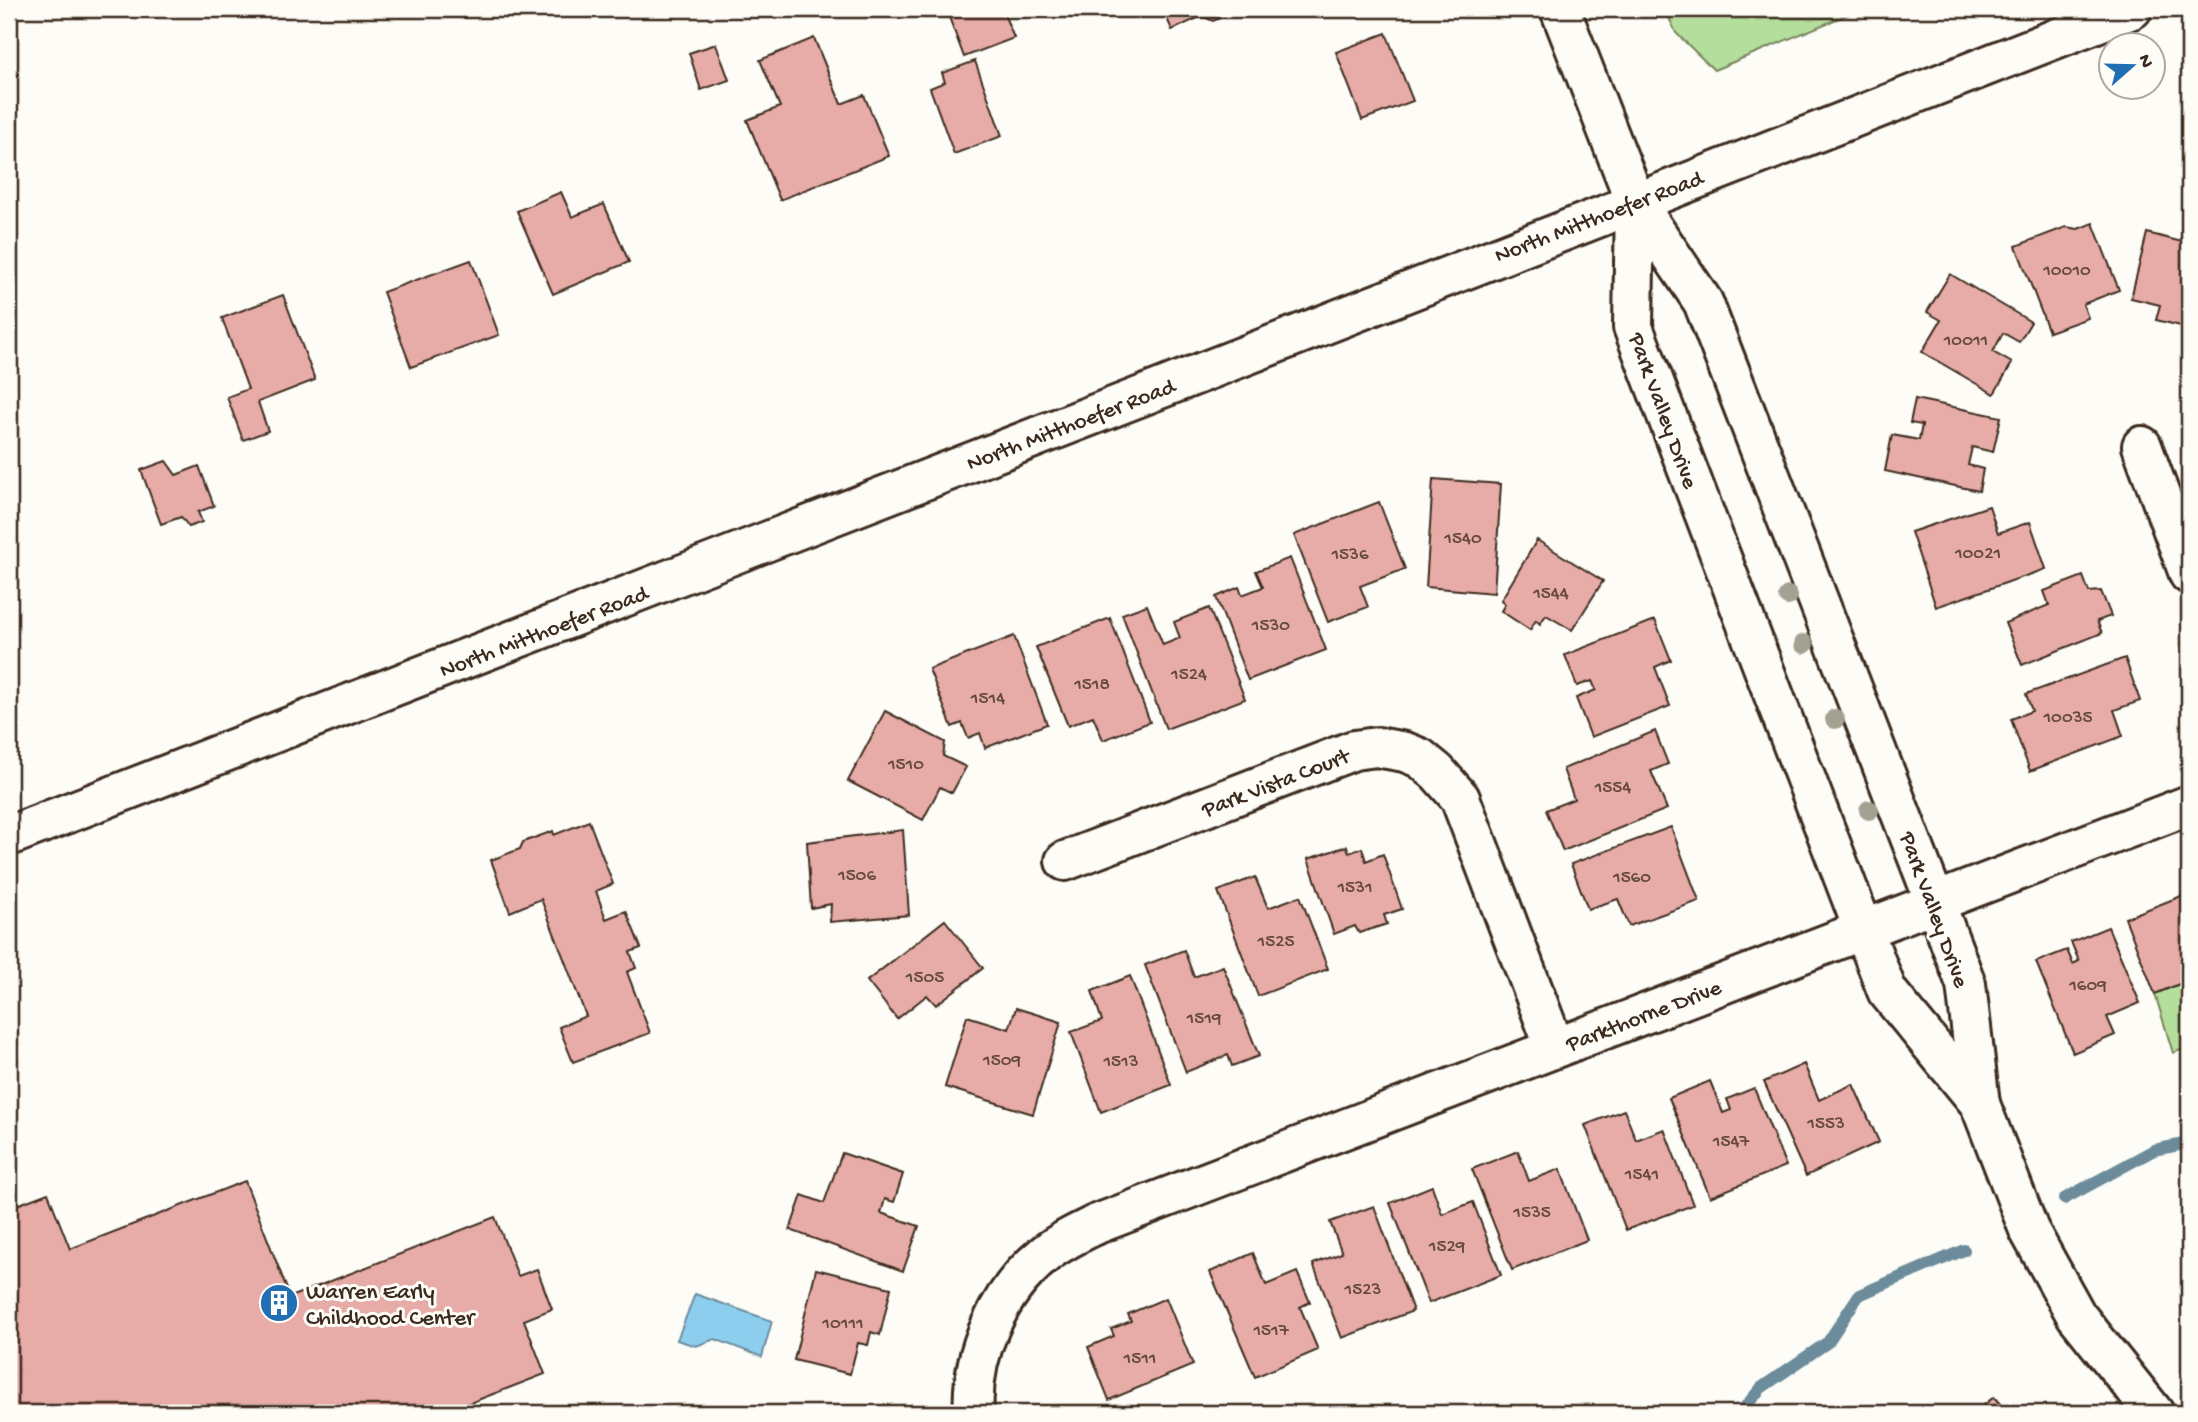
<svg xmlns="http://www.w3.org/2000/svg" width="2198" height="1422" font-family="'Gochi Hand',sans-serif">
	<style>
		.green { fill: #b4de9b; stroke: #78845c; stroke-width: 2 }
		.water { fill: #8dceef; stroke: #6c8c9b; stroke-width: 2 }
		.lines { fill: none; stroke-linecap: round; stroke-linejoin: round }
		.stream { stroke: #6c8c9b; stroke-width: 12 }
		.building { fill: #e7aca7; stroke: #3b2a1e; stroke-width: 2 }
		.minor-casing { stroke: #3b2a1e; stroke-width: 44 }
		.tertiary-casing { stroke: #3b2a1e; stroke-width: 44 }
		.secondary-casing { stroke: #3b2a1e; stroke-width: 44 }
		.minor { stroke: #fdfcf7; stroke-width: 38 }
		.tertiary { stroke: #fdfcf7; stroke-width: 38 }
		.secondary { stroke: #fdfcf7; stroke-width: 38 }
		.tree { fill: #a3a191 }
		.labels { text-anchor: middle; stroke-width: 6; stroke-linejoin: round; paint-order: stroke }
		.number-label { font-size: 19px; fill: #664a40 }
		.street-label { font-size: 23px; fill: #3b2a1e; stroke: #fdfcf7 }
		.poi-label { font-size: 23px; fill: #3b2a1e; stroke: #fdfcf7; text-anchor: start }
	</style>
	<rect width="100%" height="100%" fill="#fdfcf7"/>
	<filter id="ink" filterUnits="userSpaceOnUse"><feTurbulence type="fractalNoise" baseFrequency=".0143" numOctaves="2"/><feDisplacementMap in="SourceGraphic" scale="14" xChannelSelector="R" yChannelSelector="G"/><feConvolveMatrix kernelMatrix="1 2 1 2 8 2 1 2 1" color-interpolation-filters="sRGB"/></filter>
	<g filter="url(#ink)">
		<g class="green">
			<polygon points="1665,9 1861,9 1714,70 1676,33"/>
			<polygon points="2189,980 2189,1047 2173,1053 2155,994"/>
		</g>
		<polygon class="water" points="695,1294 772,1321 762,1357 715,1339 696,1346 677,1340"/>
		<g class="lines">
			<g class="stream">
				<polyline points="2064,1199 2154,1150 2189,1143"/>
				<polyline points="1740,1413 1761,1388 1828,1342 1859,1295 1964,1250"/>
			</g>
		</g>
		<g class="building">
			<polygon points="946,9 1002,9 1014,38 964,57"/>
			<polygon points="1163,9 1238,9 1239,10 1213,21 1202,16 1172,30"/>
			<polygon points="1386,33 1413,101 1362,120 1336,52"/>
			<polygon points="814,38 841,104 864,95 889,156 780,200 747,120 780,107 760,60"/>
			<polygon points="716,44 729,80 701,90 689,53"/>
			<polygon points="975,61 1002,136 954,154 930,88 945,82 942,73"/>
			<polygon points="561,192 572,217 604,204 629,262 553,294 517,211"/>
			<polygon points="2093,223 2119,290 2083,304 2088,318 2049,332 2016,246 2066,227 2078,229"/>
			<polygon points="2189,230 2189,328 2156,320 2160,305 2131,298 2147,233 2186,243"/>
			<polygon points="471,260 499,335 411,367 383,292"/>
			<polygon points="1950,274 2031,322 2019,342 2003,333 1993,352 2012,363 1994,394 1922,352 1941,320 1927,312"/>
			<polygon points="283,295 315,380 258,402 268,431 243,440 227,397 248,389 222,318"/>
			<polygon points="1915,399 2001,417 1993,452 1972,447 1968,465 1983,469 1979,491 1885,471 1892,435 1919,440 1922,425 1910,423"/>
			<polygon points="166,461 176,475 199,466 214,506 198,512 202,522 189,527 181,517 161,524 141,470"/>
			<polygon points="1433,479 1501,484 1494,593 1426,587"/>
			<polygon points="1379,502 1405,569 1360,586 1368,607 1328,622 1294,535"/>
			<polygon points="1989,506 1998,533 2030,522 2046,569 1936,607 1911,532"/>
			<polygon points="1537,540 1603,581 1572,630 1546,615 1540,624 1536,620 1530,630 1501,611 1505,604 1501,600"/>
			<polygon points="1290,558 1326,650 1248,680 1216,597 1239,587 1242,595 1263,587 1256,571"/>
			<polygon points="2083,576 2089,592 2101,591 2111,616 2097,621 2102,633 2022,665 2005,623 2049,605 2044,591"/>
			<polygon points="1147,605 1163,645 1180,638 1174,622 1209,608 1245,699 1166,729 1122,614"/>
			<polygon points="1110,618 1150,722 1103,740 1093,716 1068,726 1036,647"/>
			<polygon points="1655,620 1671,660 1655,667 1670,706 1591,737 1576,698 1596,690 1592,681 1577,686 1565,655"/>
			<polygon points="1014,636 1047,724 985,748 980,733 968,738 962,723 952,727 929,669"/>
			<polygon points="2125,658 2140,701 2114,710 2123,736 2030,771 2011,719 2032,711 2026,694"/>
			<polygon points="885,711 945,742 943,756 966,767 952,793 940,787 923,820 848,781"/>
			<polygon points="1655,731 1668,764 1651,771 1667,809 1563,851 1546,810 1574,799 1563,769"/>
			<polygon points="589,821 613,884 596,891 606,919 626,911 641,948 630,952 636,968 627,972 650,1033 573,1062 559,1027 586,1016 541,899 510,912 491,860 520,849 523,842 553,831 554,835"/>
			<polygon points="1671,827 1699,901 1629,926 1618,899 1588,909 1571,864"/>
			<polygon points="903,830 909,915 830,922 831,904 811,908 807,842"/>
			<polygon points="1347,846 1349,853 1362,848 1366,861 1383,854 1402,909 1384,915 1387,924 1359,933 1355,926 1334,934 1308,859"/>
			<polygon points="1255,877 1268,908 1300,896 1328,969 1258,996 1218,891"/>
			<polygon points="2189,893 2189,980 2155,994 2125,918"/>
			<polygon points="945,920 983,968 936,1005 927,995 897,1019 867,981"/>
			<polygon points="2108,927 2140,1003 2107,1017 2115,1035 2073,1053 2036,962 2067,950 2073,964 2079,961 2071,942"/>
			<polygon points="1184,950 1194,977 1223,966 1259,1056 1232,1066 1228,1055 1186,1072 1145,965"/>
			<polygon points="1130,976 1171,1085 1101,1112 1071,1032 1102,1021 1092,991"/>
			<polygon points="1016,1008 1061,1022 1033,1114 945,1087 967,1016 1009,1029"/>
			<polygon points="1804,1064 1819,1100 1853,1084 1879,1142 1806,1176 1764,1082"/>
			<polygon points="1710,1081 1723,1113 1731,1110 1727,1099 1754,1088 1786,1166 1710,1197 1669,1098"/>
			<polygon points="1624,1110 1636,1140 1664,1129 1693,1205 1626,1230 1585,1125"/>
			<polygon points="1518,1151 1529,1181 1560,1169 1587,1240 1512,1270 1472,1169"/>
			<polygon points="842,1153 903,1174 894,1202 885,1199 881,1213 919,1226 903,1271 790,1230 802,1195 824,1203"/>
			<polygon points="245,1181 290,1297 495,1217 518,1276 537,1269 552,1309 524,1320 545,1374 444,1413 9,1413 9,1208 48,1193 70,1249"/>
			<polygon points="1432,1186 1442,1214 1473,1202 1501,1275 1429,1303 1390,1203"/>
			<polygon points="1374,1206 1413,1311 1342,1338 1313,1264 1342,1253 1330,1222"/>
			<polygon points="1253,1253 1266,1285 1297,1272 1310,1302 1300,1307 1318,1350 1255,1377 1210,1272"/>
			<polygon points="816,1269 891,1288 880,1335 871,1332 868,1345 858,1343 850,1374 794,1360"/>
			<polygon points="1166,1298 1193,1365 1109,1400 1088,1347 1114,1336 1111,1329 1131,1321 1128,1314"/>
			<polygon points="1994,1397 2008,1413 1974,1413"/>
		</g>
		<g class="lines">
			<g class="minor-casing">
				<g id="minor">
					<polyline points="1635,201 1703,302 1935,902 1966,984 1980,1104 2029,1230 2076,1315 2154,1413"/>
					<polyline points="1635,201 1633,327 1887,991 1980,1104"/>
					<polyline points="2142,446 2189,574"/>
					<polyline points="1065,861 1354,750 1377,747 1405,752 1420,758 1437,772 1460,798 1555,1048"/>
					<path d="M974,1413C970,1354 999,1291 1045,1254C1061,1241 1079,1233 1097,1224L2189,805"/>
				</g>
			</g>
			<g class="tertiary-casing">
				<polyline id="tertiary" points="1560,9 1635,201"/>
			</g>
			<g class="secondary-casing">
				<path id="secondary" d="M9,836C718,565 1424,283 2132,9"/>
			</g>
			<use href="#minor" class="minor"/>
			<use href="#tertiary" class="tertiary"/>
			<use href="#secondary" class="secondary"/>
		</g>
		<g class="tree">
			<circle cx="1788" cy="596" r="10"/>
			<circle cx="1804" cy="644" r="10"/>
			<circle cx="1835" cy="719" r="10"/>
			<circle cx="1869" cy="810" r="10"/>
		</g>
	</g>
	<defs>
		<g id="building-disc" transform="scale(2.0125)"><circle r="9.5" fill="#1f6fb2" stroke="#fdfcf7"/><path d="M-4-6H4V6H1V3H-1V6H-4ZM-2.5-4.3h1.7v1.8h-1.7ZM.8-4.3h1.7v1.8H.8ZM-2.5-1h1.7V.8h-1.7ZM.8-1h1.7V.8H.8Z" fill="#fff"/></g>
	</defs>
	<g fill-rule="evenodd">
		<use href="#building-disc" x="279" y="1303"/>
	</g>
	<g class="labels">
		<g class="number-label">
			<text x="2067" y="275">10010</text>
			<text x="1966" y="345">10011</text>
			<text x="1463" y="543">1540</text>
			<text x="1978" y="558">10021</text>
			<text x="1350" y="559">1536</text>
			<text x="1551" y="598">1544</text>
			<text x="1271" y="630">1530</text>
			<text x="1189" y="679">1524</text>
			<text x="1092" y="689">1518</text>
			<text x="988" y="703">1514</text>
			<text x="2068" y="722">10035</text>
			<text x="906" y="769">1510</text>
			<text x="1613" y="792">1554</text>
			<text x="857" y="880">1506</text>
			<text x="1632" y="882">1560</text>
			<text x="1355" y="892">1531</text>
			<text x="1276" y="946">1525</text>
			<text x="925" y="982">1505</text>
			<text x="2088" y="990">1609</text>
			<text x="1204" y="1023">1519</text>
			<text x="1002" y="1065">1509</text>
			<text x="1121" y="1066">1513</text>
			<text x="1826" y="1128">1553</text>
			<text x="1731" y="1146">1547</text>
			<text x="1642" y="1179">1541</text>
			<text x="1532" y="1217">1535</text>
			<text x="1447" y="1251">1529</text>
			<text x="1363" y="1294">1523</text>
			<text x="843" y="1328">10111</text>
			<text x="1271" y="1335">1517</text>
			<text x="1140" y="1363">1511</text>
		</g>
		<g class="street-label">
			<text transform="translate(1598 215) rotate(-21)" y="8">North Mitthoefer Road</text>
			<text transform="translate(1665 410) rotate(70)" y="8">Park Valley Drive</text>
			<text transform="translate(1070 423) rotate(-21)" y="8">North Mitthoefer Road</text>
			<text transform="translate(543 630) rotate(-21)" y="8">North Mitthoefer Road</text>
			<text transform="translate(1275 781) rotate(-21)" y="8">Park Vista Court</text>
			<text transform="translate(1936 909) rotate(70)" y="8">Park Valley Drive</text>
			<text transform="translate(1643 1014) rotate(-21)" y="8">Parkthorne Drive</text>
		</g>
		<g class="poi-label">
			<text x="306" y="1298">Warren Early<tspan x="306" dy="26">Childhood Center</tspan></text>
		</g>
	</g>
	<rect width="2198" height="1422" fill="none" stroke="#fdfcf7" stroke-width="35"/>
	<rect x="18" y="18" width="2163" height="1387" fill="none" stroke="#3b2a1e" stroke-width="2.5" filter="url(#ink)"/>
	<g transform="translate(2132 66) rotate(70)"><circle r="33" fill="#fdfcf7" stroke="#afa8a0" stroke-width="2"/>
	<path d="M0-5L12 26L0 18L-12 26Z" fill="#1f6fb2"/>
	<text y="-10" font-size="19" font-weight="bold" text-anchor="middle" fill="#3b2a1e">N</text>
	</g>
</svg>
